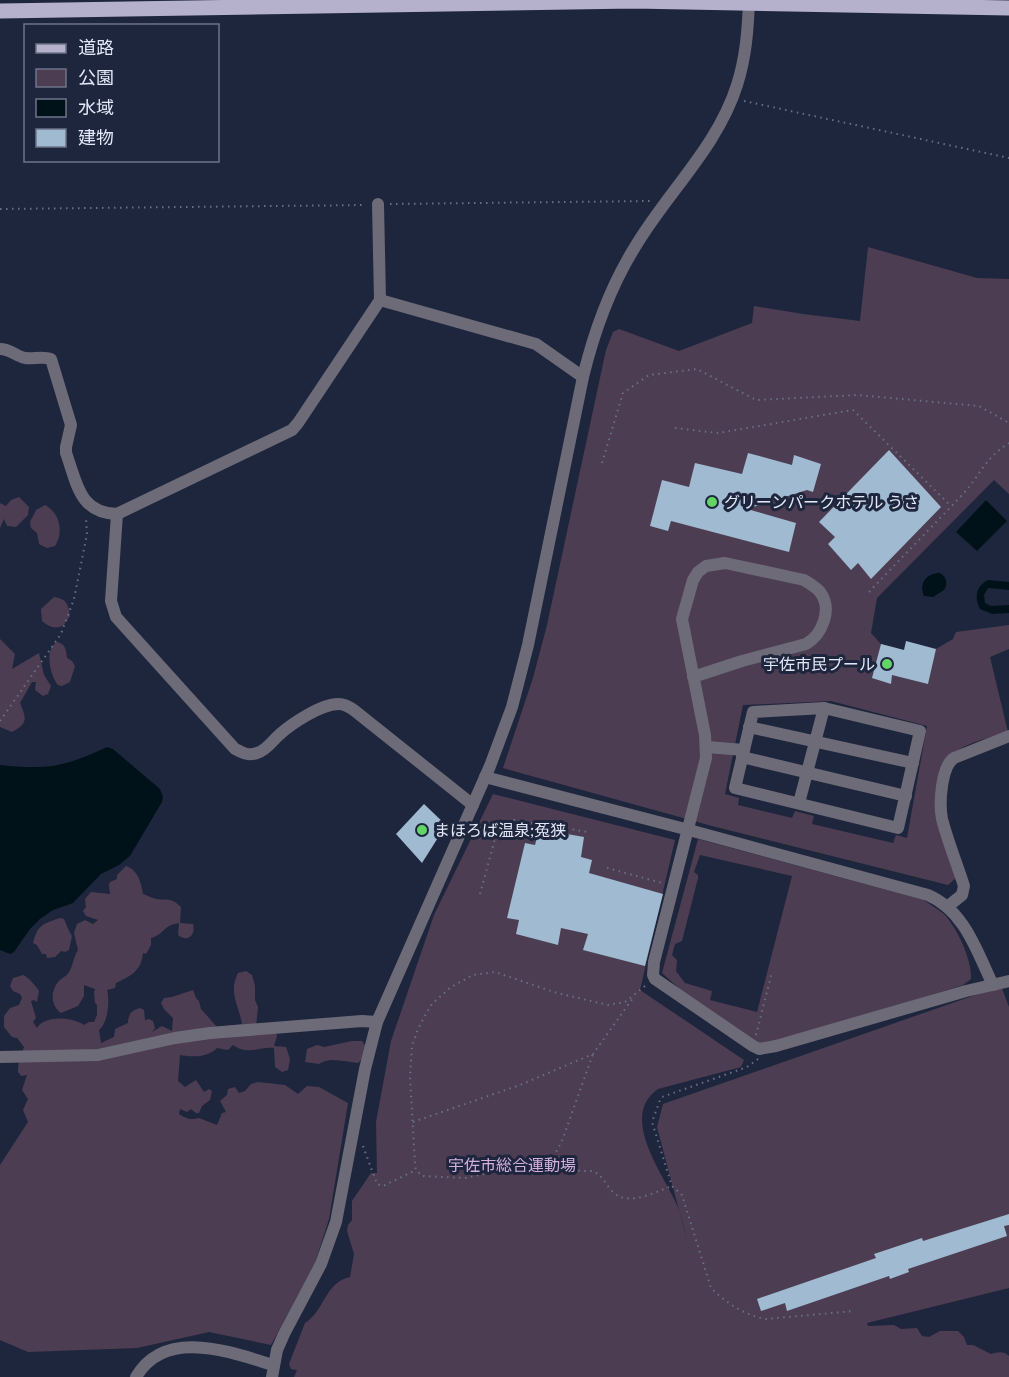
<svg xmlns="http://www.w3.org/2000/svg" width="1009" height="1377" font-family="Lato,'Noto Sans JP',sans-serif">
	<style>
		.green { fill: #4d3d52; fill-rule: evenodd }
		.water { fill: #001219 }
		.building { fill: #9fbad1 }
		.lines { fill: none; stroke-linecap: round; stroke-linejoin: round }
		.path { stroke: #697085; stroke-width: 2; stroke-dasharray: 1.5 4.5; stroke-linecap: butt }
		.minor { stroke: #6d6b78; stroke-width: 12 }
		.major { stroke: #b5b0cb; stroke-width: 15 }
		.poi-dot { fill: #65d467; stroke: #1e263d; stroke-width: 2 }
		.labels { text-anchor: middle; stroke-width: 6; stroke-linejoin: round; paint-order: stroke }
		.poi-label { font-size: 16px; fill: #e3e9f9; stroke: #1e263d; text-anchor: start }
		.park-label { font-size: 16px; fill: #d4b0de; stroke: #1e263d }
	</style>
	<rect width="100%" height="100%" fill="#1e263d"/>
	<g class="green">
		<path d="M868,247L977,278L1009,279V494L994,480L877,598L871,633L881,644L904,650L936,649L953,639L956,632L1009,625V649L990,657L1008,732C981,741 953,743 940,772L956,878L948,885L712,826L503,768L533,678L547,625L606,350L613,332L619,329L679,351L752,323L754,306L803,314L860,321ZM831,701L927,726L907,838L896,835L893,843L812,824L814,816L795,811L792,818L738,805L739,798L725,794L743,705Z"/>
		<polygon points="19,497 29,507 28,515 16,527 7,526 4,519 0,528 0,503 6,506 11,500"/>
		<path d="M45,505C60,513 64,532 55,546L47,548L39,544L37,533L31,528L30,522L36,510Z"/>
		<path d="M54,597C67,599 68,604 70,616L63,626C54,629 49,627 42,621L41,609Z"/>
		<path d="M0,639L15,654L12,669L39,653L44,675L51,686L48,694L43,696L35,690L36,682H32L20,703C26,718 29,723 12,732L0,727Z"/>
		<path d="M57,642C66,644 66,650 67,658L72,661L75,666L70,682L62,686L58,685C50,675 44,649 57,642Z"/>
		<path d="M493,794L675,840L640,990L744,1060L741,1067L658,1089C619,1116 662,1172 676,1203C682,1216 685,1233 689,1248L657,1127L663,1104L1001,986L1009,1007V1288L867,1323L868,1326L894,1325L901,1329L917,1328L922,1336L929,1337L940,1331H958L964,1337L967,1345H973L991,1354C998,1352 1004,1351 1009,1356V1377H294L297,1370L291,1369L289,1364L305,1323C324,1312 325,1282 350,1277L354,1254L347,1231L348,1225L352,1220V1201L371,1173H377L376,1122L391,1041L434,915Z"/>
		<path d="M698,839L924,900C930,905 938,909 944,914C957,928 972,959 971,979L963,985L787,1040L759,1046L683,992L662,973ZM700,855L792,876L757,1012L710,1000L712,991L685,983L676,971L677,960L672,955L675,944L682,941L698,878V875L694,872Z"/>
		<path d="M126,866C138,870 141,882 143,894C147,895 149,897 153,898C164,902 169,895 181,907L180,923L193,924C196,935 188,943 178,935L179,923C163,925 165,934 151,938V945L146,954L143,953C141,972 130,976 116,983L115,988L107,990C110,1001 108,1023 99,1030L101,1043L114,1037L115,1029L128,1023C128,1014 132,1010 140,1008L144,1010L145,1020L149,1019L153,1021L155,1028L152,1032L162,1026L172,1031L173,1018L164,1009L161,1003L164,998L172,997L193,990L196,998L199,1001L201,1009L217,1027L242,1024C239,1005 228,993 238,973L246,971L252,975L255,986V1000L258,1007L256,1027L274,1028L277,1036L274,1046L286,1047L290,1059L288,1070L282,1072L275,1067L274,1048C259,1046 249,1056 233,1045L228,1050L217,1048C207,1058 193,1057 180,1055L178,1081L185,1087L196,1080L204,1092L209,1089L212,1091L210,1100L202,1106L199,1113H196L191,1109L187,1112L180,1109L179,1114C187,1119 190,1120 199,1118L217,1125L222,1113L226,1112L220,1101L227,1095L228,1089L235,1087L239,1093L245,1091L251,1084L258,1082L285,1085L298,1094L307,1086L319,1087L348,1103L329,1219L315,1263L271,1345L209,1332L137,1348L28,1352L0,1340V1165L28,1122L23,1110L28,1099L22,1090L27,1075L21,1076L18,1072L19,1053H22L24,1047L17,1038L12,1037L4,1027V1016L10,1008L19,1005L22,998L20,994L13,991L10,986L13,978L23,975C28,977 36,986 39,991L37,1002L34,1000L31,1001L36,1018L33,1022L37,1028C45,1015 72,1017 84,1025L89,1022H94L97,1015V1005L95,1003L94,992L95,989L84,985V996L78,1006L61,1013C51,1006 50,992 58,982C61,978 66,977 69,972C73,966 73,958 78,950L74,933L77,924L85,920L93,924L98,920L86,916L83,911L86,907L85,899L91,892L110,894L109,885L110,882L117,879V875Z"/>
		<path d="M60,918L64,919L69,931L72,936L69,950L65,952L61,951L55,957L47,958L46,954H42L37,945L33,943C38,924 43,924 60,918Z"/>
		<path d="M352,1041H362L366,1047L364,1057L358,1063C346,1062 329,1056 319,1064L305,1062L307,1049L317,1045L324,1047Z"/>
	</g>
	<g class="water">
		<polygon points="986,500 1007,521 977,551 956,532"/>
		<path d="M940,573C947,577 948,584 944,590L933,597L924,596C918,583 927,573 940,573Z"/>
		<path d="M988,580L1009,582V590L988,588L984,595L985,603L991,606L1009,605V613L992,614L980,609C974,597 976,586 988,580Z"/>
		<path d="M107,747L113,749L160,789L163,797L162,802L130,856L119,865L101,874L73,903L53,910L40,919L30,929L14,952L10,954L0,950V765C46,770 65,767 107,747Z"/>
	</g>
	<g class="building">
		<polygon points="889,450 941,507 871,579 858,563 851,570 828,544 835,537 819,522"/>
		<polygon points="748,453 792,465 794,455 821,464 813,492 807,490 747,509 796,523 789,552 671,521 668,531 650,526 662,480 689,487 695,463 742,474"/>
		<polygon points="906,641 936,649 928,684 892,675 891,684 872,678 881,644 904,650"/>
		<polygon points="424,804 446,825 422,863 396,834"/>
		<polygon points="539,829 584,837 581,857 592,860 589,873 663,894 645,966 583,950 588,934 561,928 558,945 516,934 519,920 507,918 525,843 535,845"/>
		<polygon points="1009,1214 1009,1225 1004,1226 1007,1236 908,1269 909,1272 890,1279 889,1276 787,1311 785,1303 761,1311 757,1299 876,1258 874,1254 922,1238 923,1241"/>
	</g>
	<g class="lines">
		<g class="path">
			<polyline points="744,101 1009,158"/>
			<polyline points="390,204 651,201"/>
			<polyline points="0,209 366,205"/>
			<polyline points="675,428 718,433 853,410 951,506"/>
			<polyline points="602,463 623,393 649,375 697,369 756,400 857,395 979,406 1009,423"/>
			<path d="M869,592C900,559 932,527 963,494C981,474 984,459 1009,443"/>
			<polyline points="0,721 61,634 74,599 87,534 86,518"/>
			<polyline points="607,868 662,883"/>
			<polyline points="480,894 496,835 514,820 588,832"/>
			<path d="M645,986L625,1002L608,1005L557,993L495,972L473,975L451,987L432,1004L427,1012L418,1029L412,1046L410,1077L415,1164L416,1170L422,1176L465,1178L503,1170L593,1171C603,1176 605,1184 613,1192C628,1207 655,1192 672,1186"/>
			<polyline points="756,1035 772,972"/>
			<path d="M758,1059L747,1067L662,1097L660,1100L652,1122L672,1186L682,1195L711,1288C726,1303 746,1316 766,1319L854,1311"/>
			<polyline points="413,1122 520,1085 593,1054 633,998"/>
			<polyline points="363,1146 377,1184 383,1186 416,1170"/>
			<polyline points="542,1171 558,1149 563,1138 593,1054"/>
		</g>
		<g class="minor">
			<polyline points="380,300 536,344 583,377"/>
			<path d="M0,349C10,349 16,356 25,358C34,359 43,356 51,359L71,425L66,447V453C77,483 79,513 117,514L292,430L298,423L380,300L378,204"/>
			<path d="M117,514L111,601L116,617L235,749C243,753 248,756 257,753C267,750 272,741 279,735C291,724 321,704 338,704C344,704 350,707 355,711L473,805"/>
			<path d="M693,677L742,661L806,644C822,635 833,609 820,592C816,587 810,584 804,580L725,563L706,566L698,572L693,580L682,619L705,735L706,758L654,962L653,975L655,979L753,1046L759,1049L776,1046L966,991L1009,981"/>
			<polygon points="824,708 920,731 898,828 735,788 753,712"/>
			<polyline points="749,727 913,763"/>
			<polyline points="707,747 744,750"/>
			<polyline points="742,757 906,796"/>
			<path d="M485,777L689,830L928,895C965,911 977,952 993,985"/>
			<polyline points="799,803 824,708"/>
			<path d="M947,907L962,895L964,886C957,864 948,842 942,819C939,804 941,767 954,758L1009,736"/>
			<polyline points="0,1057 98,1055 175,1038 210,1033 362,1021 377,1022"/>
			<path d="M136,1377C165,1327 230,1352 273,1365"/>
			<path d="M272,1377L277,1350L284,1334L321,1264L336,1222L365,1069L377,1022L490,766L512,707L528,645L583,377C594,332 610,287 635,247C667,193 718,146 737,85C746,57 748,29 749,0"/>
		</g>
		<polyline class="major" points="0,11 634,1 1009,8"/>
	</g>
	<g class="poi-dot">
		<circle cx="712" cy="502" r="6"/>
		<circle cx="887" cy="664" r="6"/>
		<circle cx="422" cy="830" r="6"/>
	</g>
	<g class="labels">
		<g class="poi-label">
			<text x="724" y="508">グリーンパークホテル うさ</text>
			<text x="875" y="670" text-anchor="end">宇佐市民プール</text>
			<text x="434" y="836">まほろば温泉;菟狭</text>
		</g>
		<g class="park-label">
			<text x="512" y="1171">宇佐市総合運動場</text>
		</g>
	</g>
	<rect x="24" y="24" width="195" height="138" fill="#1e263d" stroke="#6d7488" stroke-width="1.5"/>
	<rect x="36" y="44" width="30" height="9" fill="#b5b0cb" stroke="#6d7488" stroke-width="1.5"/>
	<text x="78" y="54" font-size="18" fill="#e3e9f9">道路</text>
	<rect x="36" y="69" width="30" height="18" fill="#4d3d52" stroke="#6d7488" stroke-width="1.5"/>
	<text x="78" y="84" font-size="18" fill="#e3e9f9">公園</text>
	<rect x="36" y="99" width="30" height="18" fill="#001219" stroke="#6d7488" stroke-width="1.5"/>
	<text x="78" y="114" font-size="18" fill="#e3e9f9">水域</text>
	<rect x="36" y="129" width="30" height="18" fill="#9fbad1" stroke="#6d7488" stroke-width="1.5"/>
	<text x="78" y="144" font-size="18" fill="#e3e9f9">建物</text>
</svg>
